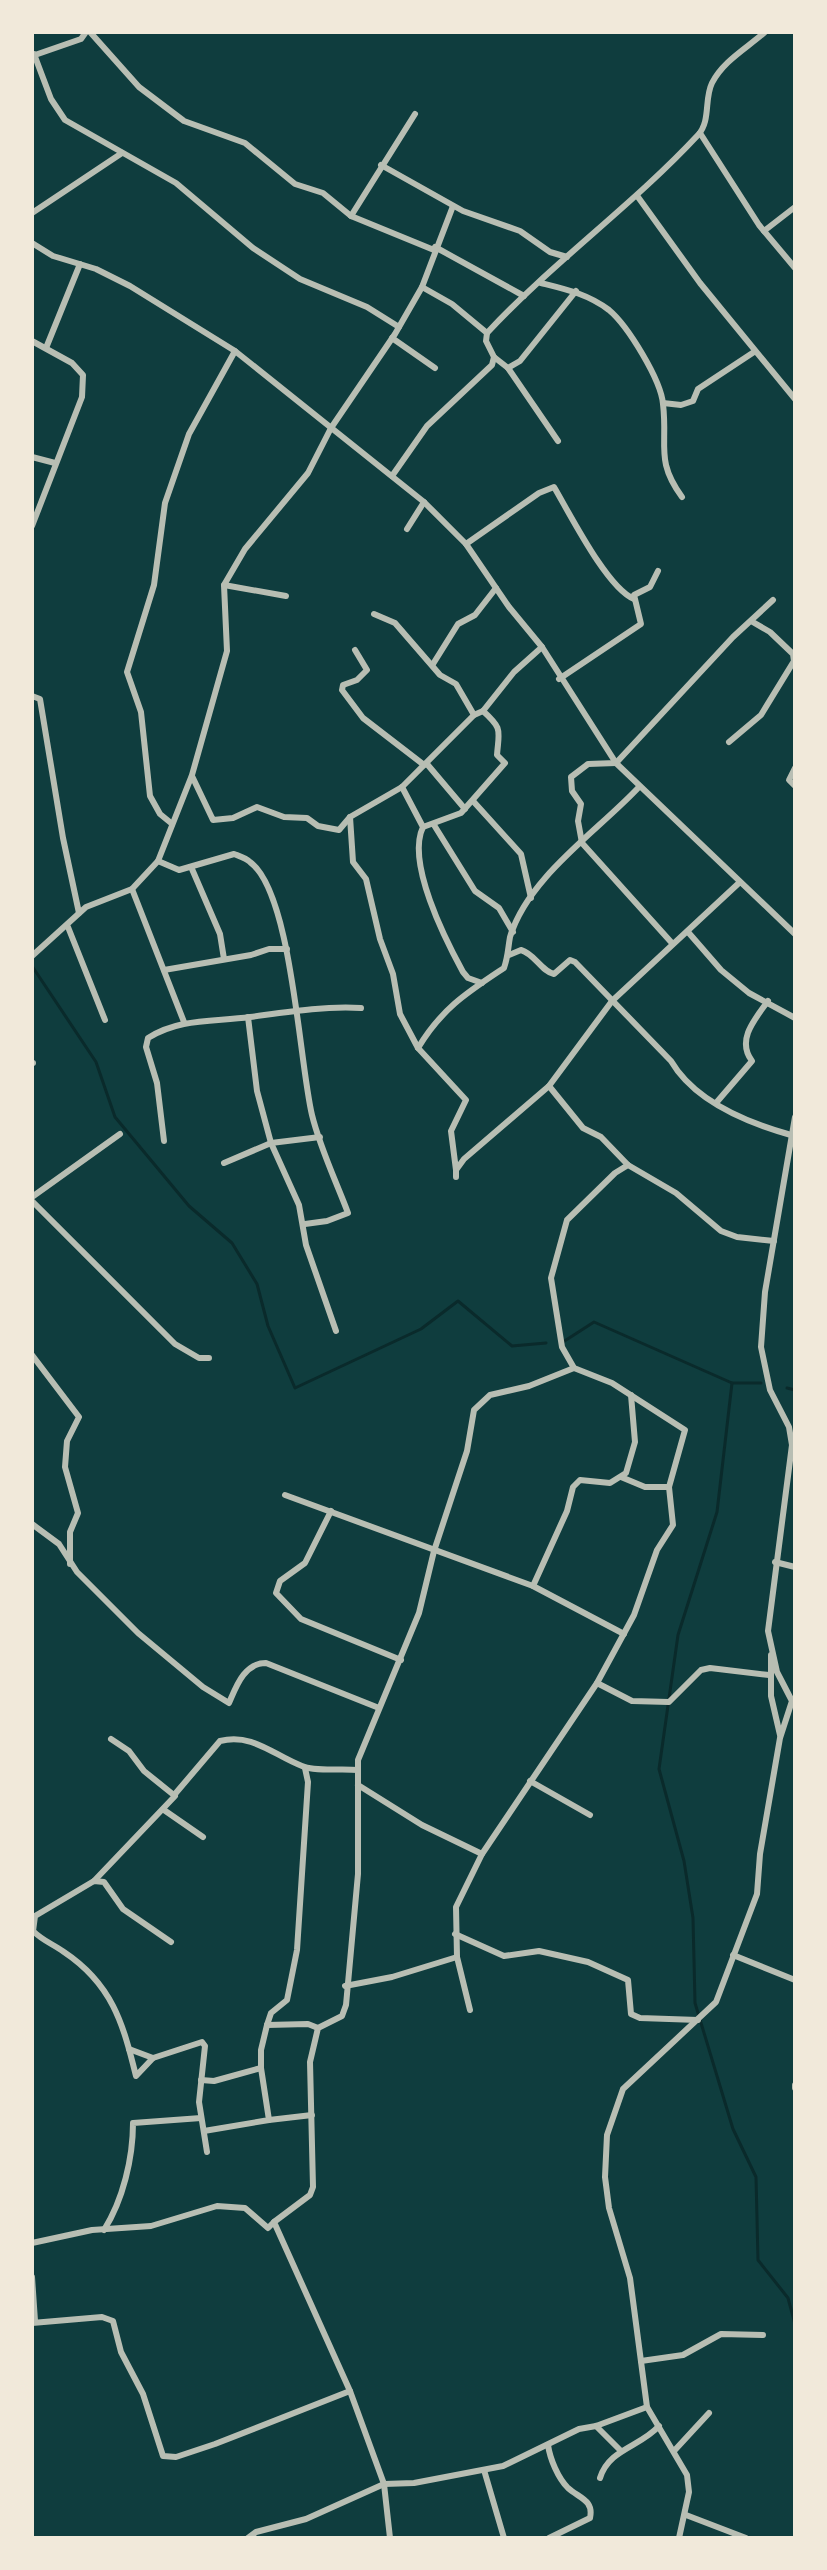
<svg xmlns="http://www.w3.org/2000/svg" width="827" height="2570" font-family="Raleway,sans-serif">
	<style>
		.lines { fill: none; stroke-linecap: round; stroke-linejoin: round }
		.stream { stroke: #0a2a2b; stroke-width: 3 }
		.minor { stroke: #b8beb3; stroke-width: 6 }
	</style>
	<rect width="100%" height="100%" fill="#0f3d3e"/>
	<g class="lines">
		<g class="stream">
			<polyline points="32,966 96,1062 115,1117 189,1206 232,1243 257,1284 268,1326 295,1388 421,1329 458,1301 512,1346 546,1343"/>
			<polyline points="563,1342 594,1322 732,1383 761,1383"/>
			<polyline points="732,1383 717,1512 678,1635 659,1769 684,1861 693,1918 695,2003 733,2129 756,2177 758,2260 788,2298 795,2324"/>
			<polyline points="787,1388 795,1390"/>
		</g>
		<g class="minor">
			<polyline points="90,32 139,87 184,121 245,143 295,184 323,193 351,216 434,250"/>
			<polyline points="34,54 51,99 65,120 176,183 253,248 300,279 367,307 399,327"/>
			<polyline points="32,56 81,39 86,32"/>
			<polyline points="700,133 759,225 795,268"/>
			<polyline points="381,165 463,211 520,231 550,252 567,257"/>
			<polyline points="638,197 700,283 795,399"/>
			<polyline points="32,213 122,153"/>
			<polyline points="351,216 415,114"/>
			<polyline points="764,231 795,207"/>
			<polyline points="32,243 53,256 96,269 130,286 235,351 424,502 466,544 509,607 542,647 616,763 795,934"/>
			<polyline points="435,247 524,296"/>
			<path d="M541,283C565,289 588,294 609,310C628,326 661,380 663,404C668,446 655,460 682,497"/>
			<polyline points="422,287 452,304 487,333"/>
			<polyline points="392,338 435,368"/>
			<polyline points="32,341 72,363 83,375 82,397 32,526"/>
			<polyline points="46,348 80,264"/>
			<polyline points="494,357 508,368 520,361 576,291"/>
			<polyline points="508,368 558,441"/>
			<polyline points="663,403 681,405 693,401 698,389 754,352"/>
			<polyline points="32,457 55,463"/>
			<path d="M392,476L427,426L492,365L494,357L486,341L487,333C553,262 632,206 698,135C711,121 704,99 712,83C723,61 747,48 765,32"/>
			<polyline points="407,529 424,502"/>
			<path d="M466,544L539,493L554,487C570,514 607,588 634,599"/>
			<polyline points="224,585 286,596"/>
			<polyline points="374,614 395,623 440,675 456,684 474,715"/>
			<polyline points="355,650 367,670 357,680 343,685 342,690 363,718 424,765"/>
			<polyline points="433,664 458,624 475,615 496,588"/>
			<polyline points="559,679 641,624 634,595 650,587 658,571"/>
			<polyline points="32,696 40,699 63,838 79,913"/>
			<polyline points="729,742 761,715 794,661 793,654 770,632 751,621"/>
			<polyline points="427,764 465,809"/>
			<polyline points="795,768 789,780 795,786"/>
			<polyline points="192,776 213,820 233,818 257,807 284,817 307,818 318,826 339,830 350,817 402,787 474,715 483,711 514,672 542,647"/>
			<path d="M402,787L423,827C406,862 445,939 463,972L468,978L482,983"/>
			<polyline points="473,801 521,854 531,898"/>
			<polyline points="350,817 353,862 366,879 380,939 393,974 400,1014 418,1048 466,1100 451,1131 456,1170"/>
			<polyline points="171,823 160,814 150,796 141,712 127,672 154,585 165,503 189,434 235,351"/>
			<polyline points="434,825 475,891 499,908 513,932"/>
			<path d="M423,827L461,813L505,763L497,755C499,730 503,729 483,711"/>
			<path d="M158,861L179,870L234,854C239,856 246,858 250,862C292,893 299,1061 312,1115C320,1148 336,1181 348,1213L327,1221L305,1224"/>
			<polyline points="192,869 220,934 224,959"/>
			<polyline points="132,889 184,1022"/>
			<polyline points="68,927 105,1020"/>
			<polyline points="688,932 721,970 749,993 795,1018"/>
			<polyline points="671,942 582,843 578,821 581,804 572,791 571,777 588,764 616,763 733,637 773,600"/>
			<path d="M509,955L521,950C535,954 541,971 554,974L570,960L575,962L671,1061C695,1102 748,1123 791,1135"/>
			<polyline points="32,956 86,907 132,889 158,861 192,775 227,651 224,585 245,549 308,473 331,428 395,334 422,287 453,206"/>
			<polyline points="164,970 251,955 269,949 287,949"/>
			<polyline points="248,1017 257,1091 271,1143 299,1205 306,1245 336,1331"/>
			<path d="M418,1048C442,1008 468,992 504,968C508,957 508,948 510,937C528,877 598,831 639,787"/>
			<polyline points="32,1063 33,1063"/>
			<polyline points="549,1086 583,1128 601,1137 628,1165 676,1193 721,1231 737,1237 774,1241"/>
			<path d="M716,1103L752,1061C736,1040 755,1019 768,1001"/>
			<path d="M164,1141L157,1083L146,1047L148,1038C180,1018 213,1022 250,1017C287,1012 322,1006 361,1008"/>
			<polyline points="224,1163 271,1143 320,1137"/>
			<polyline points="456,1177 456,1170 464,1159 549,1086 612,1001 740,882"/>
			<polyline points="32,1197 120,1134"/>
			<polyline points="32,1201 175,1344 199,1358 209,1358"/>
			<polyline points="32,1355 79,1417 67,1441 65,1467 78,1513 70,1532 70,1564"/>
			<polyline points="621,1477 645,1487 669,1487"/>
			<polyline points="285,1495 533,1586 624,1634"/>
			<polyline points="331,1511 305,1563 280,1581 276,1593 301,1619 401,1660"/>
			<path d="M32,1524L59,1544L77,1572L138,1633L203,1687L229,1703C236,1687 244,1663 266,1663L379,1708"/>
			<polyline points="775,1562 795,1567"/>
			<polyline points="533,1586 567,1511 573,1487 580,1480 610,1483 626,1473 635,1442 631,1395"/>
			<polyline points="771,1655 771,1696 780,1735"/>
			<polyline points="597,1683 632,1701 669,1702 701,1670 710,1668 769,1675"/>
			<polyline points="530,1781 590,1815"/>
			<polyline points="358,1785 422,1825 482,1854"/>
			<path d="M175,1794L220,1741C253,1733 273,1755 302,1766C316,1772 341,1768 358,1770"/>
			<polyline points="164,1810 203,1837"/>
			<polyline points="94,1881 175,1796 144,1771 129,1751 111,1739"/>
			<polyline points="455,1934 504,1956 539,1951 588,1962 628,1980 631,2014 640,2018 698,2020"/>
			<path d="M171,1942L123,1909L104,1882L94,1881L35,1916L33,1931C43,1941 53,1944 64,1952C112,1984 123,2023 136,2076L153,2058L202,2042L205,2046L199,2102L207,2152"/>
			<polyline points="733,1955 795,1980"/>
			<polyline points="345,1986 392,1977 457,1957"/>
			<polyline points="470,2010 457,1957 456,1907 482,1854 597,1683 634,1615 657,1550 673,1525 669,1487 685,1430 612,1383 574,1368 562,1347 551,1278 567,1220 615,1173 628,1165"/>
			<polyline points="267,2025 308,2024 318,2028"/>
			<polyline points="129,2049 153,2058"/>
			<polyline points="201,2080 214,2081 261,2068 261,2050 267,2025 271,2013 287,2000 297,1950 308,1782 305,1768"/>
			<polyline points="795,2085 795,2088"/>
			<polyline points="269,2120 312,2115"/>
			<polyline points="204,2131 269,2120 261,2068"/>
			<path d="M104,2230C123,2200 133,2158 133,2123L201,2118"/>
			<polyline points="32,2243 92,2230 151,2226 217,2206 245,2208 268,2228 274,2222"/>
			<polyline points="32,2277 35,2321"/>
			<polyline points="32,2323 102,2317 113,2321 121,2352 143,2394 163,2456 176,2457 215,2444 350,2391"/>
			<polyline points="641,2361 683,2355 721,2334 763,2335"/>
			<polyline points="596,2426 621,2451"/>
			<path d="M548,2445C550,2459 558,2478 568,2488C579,2498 594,2500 590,2518L549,2538"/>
			<polyline points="674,2451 709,2413"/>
			<polyline points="484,2470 504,2538"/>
			<path d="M600,2478C609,2449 640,2447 659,2426"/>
			<polyline points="686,2515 746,2538"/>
			<polyline points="248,2538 256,2532 306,2519 384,2484 414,2483 503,2466 579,2429 596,2426 647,2407"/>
			<polyline points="390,2538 384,2484 350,2391 274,2222 310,2195 313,2187 310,2062 318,2028 342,2016 346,2005 358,1874 358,1760 419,1613 434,1551 467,1451 474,1410 490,1395 529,1386 574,1368"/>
			<polyline points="679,2538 689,2492 687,2475 647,2407 630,2278 609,2208 605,2177 607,2135 623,2089 716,2002 757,1894 760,1854 780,1738 792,1701 777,1672 768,1631 792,1445 789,1427 770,1390 761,1347 765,1292 795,1117"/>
		</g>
	</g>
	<rect width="827" height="2570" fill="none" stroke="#f1e9da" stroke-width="68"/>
</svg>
